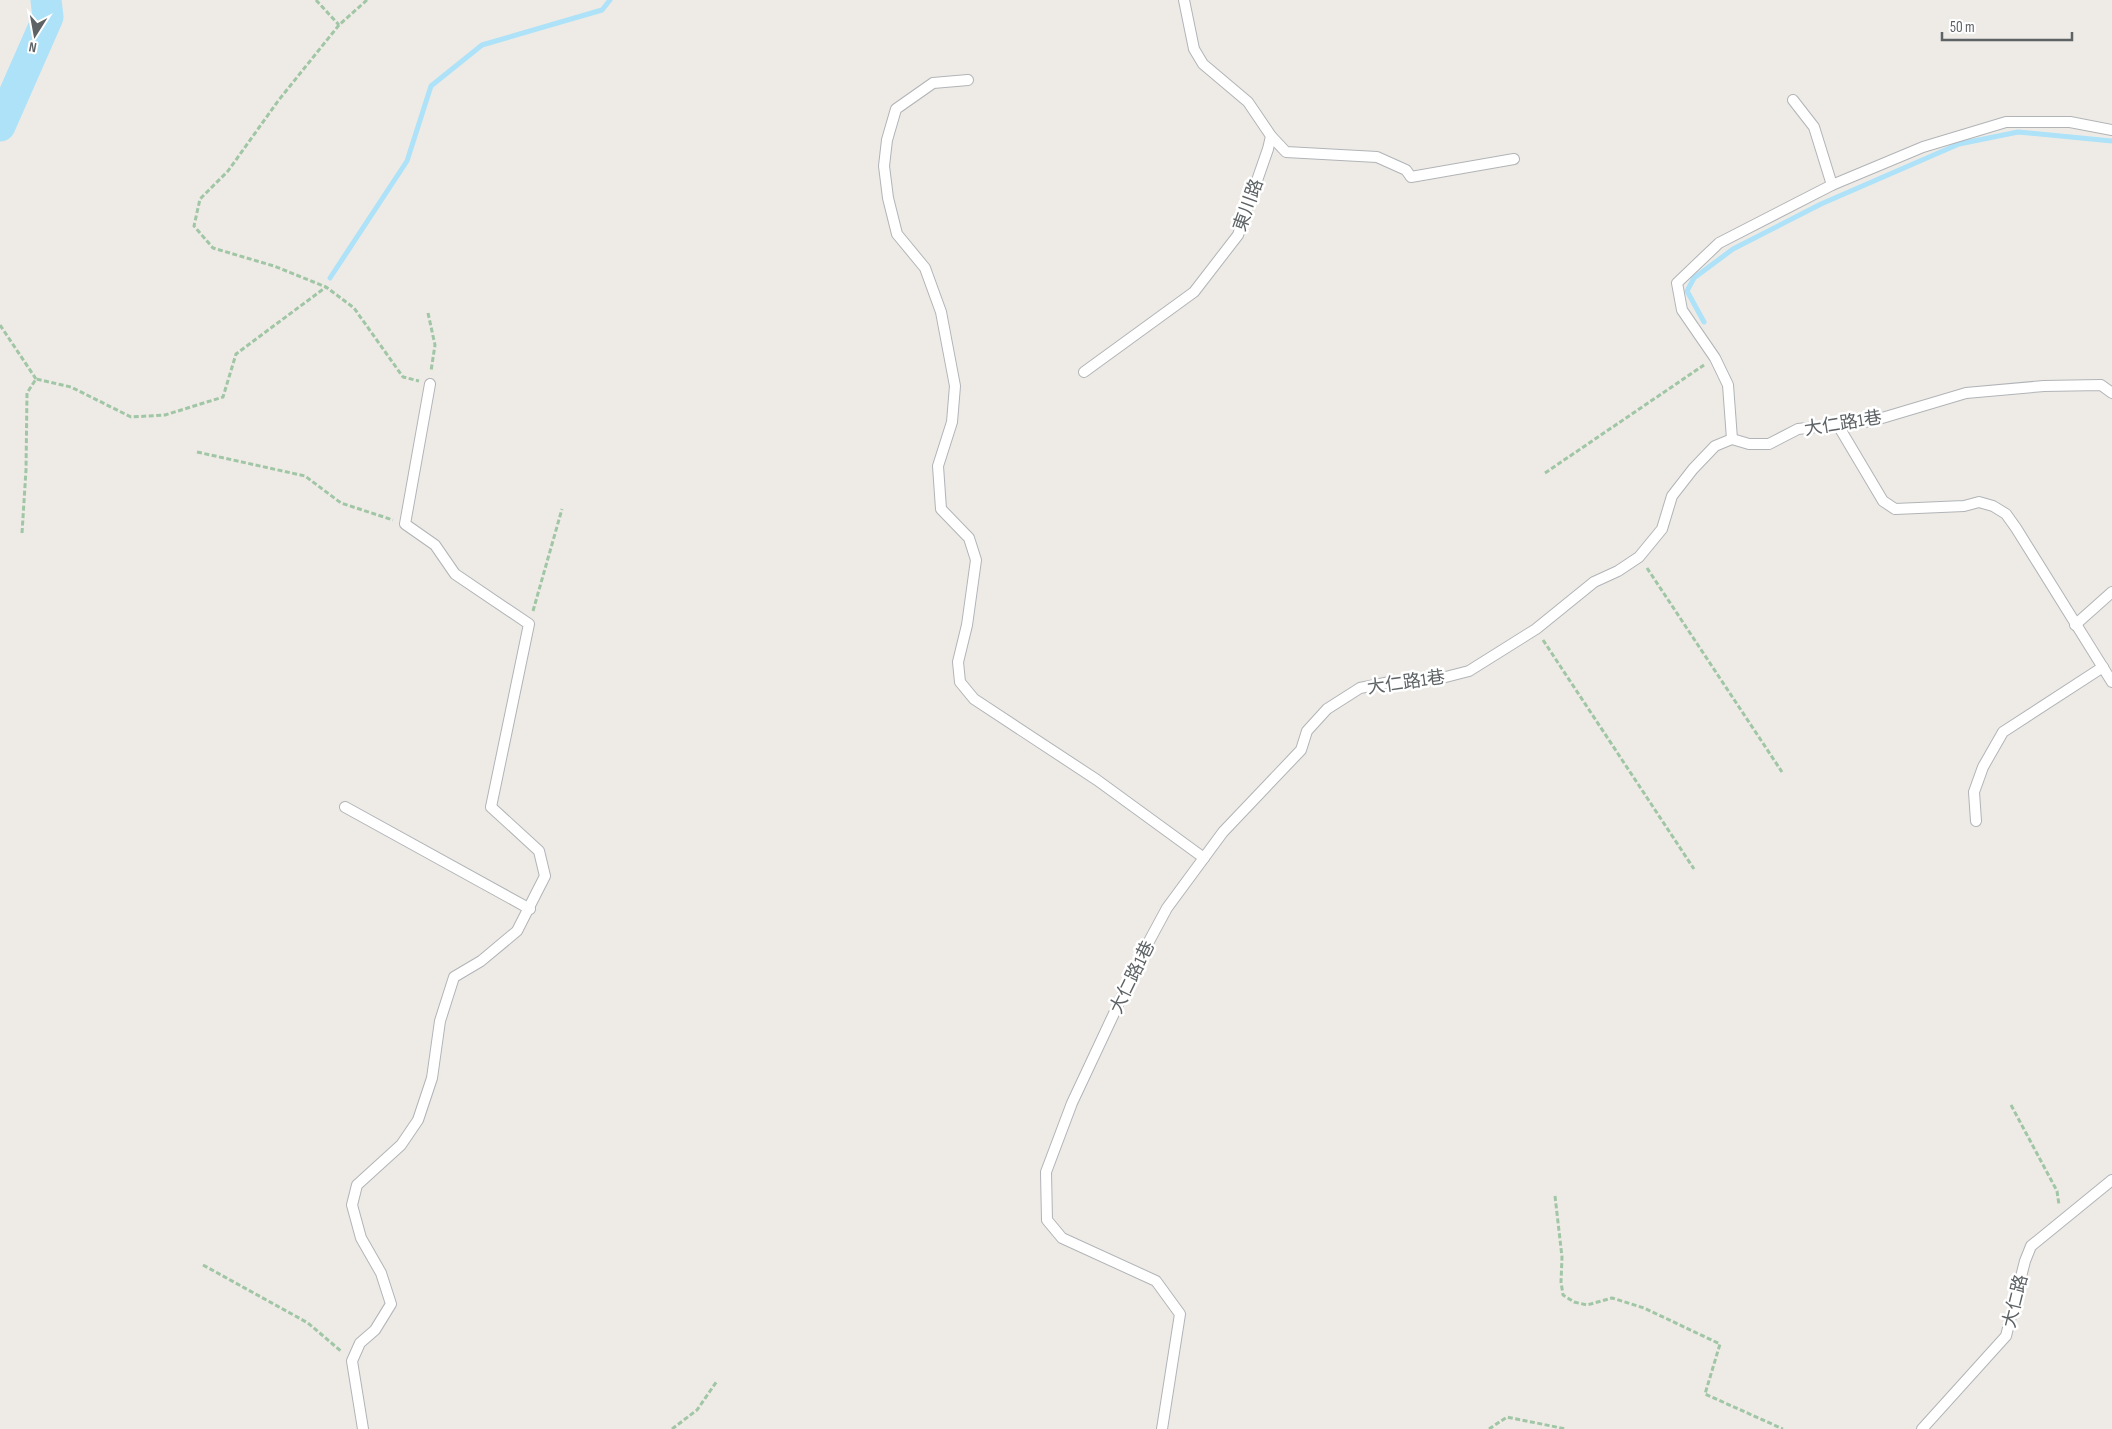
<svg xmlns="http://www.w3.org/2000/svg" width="2112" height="1429" font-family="'Sofia Sans Condensed','Noto Sans TC',sans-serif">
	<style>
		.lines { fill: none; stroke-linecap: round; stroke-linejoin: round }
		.stream { stroke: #ade2f8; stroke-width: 5 }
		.river { stroke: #ade2f8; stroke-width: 31 }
		.service-casing { stroke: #b1b4b7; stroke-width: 12 }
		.path { stroke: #a0c6a5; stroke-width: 3; stroke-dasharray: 5 2.5; stroke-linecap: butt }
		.service { stroke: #fff; stroke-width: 10 }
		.labels { text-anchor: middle; stroke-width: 5; stroke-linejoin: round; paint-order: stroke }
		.street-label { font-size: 18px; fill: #5d6265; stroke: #fff }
	</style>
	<rect width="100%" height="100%" fill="#eeebe6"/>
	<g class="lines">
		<g class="stream">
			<polyline points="330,278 407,161 431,86 482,45 602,10 610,0"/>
			<polyline points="1704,322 1687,291 1694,278 1733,249 1821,204 1959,144 2018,132 2112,141"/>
		</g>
		<polyline class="river" points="0,126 48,17 46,0"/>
		<g class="service-casing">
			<g id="service">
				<polyline points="968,80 933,83 896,109 887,140 884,166 888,198 897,234 925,268 941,312 955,386 952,422 938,466 941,509 969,538 976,560 967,625 958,662 960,682 974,699 1097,780 1204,858"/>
				<polyline points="1793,100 1814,127 1832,185"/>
				<polyline points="1271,136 1286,152 1377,157 1406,170 1411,177 1514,159"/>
				<polyline points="1084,372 1194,292 1238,235 1268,149 1271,136 1248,102 1203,64 1194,49 1184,0"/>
				<polyline points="1839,427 1883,501 1895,509 1964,506 1979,502 1993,506 2006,514 2016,528 2112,682"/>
				<polyline points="1732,439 1728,385 1715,358 1682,310 1677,283 1719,243 1832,185 1923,147 2006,122 2070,122 2112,130"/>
				<polyline points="2075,625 2112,592"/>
				<polyline points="345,807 530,909"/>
				<polyline points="1976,821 1974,792 1983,767 2003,732 2103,667"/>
				<polyline points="363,1429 352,1361 360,1343 375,1330 391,1304 381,1273 361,1238 352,1205 357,1185 401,1145 418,1120 432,1078 440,1021 454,977 481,961 517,931 545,876 539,851 491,807 529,624 455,574 435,545 405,524 430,384"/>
				<polyline points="1162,1429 1180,1314 1156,1281 1062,1238 1047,1220 1046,1172 1072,1103 1140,958 1167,908 1223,832 1301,750 1307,731 1327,709 1360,688 1395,681 1434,680 1469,671 1536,629 1594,582 1618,571 1639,557 1662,529 1672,496 1693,469 1715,446 1732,439 1749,444 1769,444 1798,429 1872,421 1966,393 2044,386 2101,385 2112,393"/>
				<polyline points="1922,1429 2006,1336 2025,1261 2031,1246 2112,1180"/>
			</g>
		</g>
		<g class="path">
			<polyline points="316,0 339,25"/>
			<polyline points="367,0 339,25 278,101 228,171 200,199 194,226 213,248 274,266 326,287 354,308 403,377 419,381"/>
			<polyline points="428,313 435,345 431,371"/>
			<polyline points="0,325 36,379"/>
			<polyline points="197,452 305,476 341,503 393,520"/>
			<polyline points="1545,473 1704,365"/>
			<polyline points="22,533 26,470 27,393 36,379 71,387 131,417 165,415 223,397 236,354 326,287"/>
			<polyline points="1647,568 1782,772"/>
			<polyline points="533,611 562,509"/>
			<polyline points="1543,640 1694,869"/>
			<polyline points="2011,1105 2057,1191 2059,1205"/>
			<polyline points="1555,1196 1562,1257 1561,1282 1563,1295 1574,1302 1587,1305 1612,1298 1644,1308 1720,1344 1705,1394 1783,1429"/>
			<polyline points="203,1265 308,1323 342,1352"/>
			<polyline points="672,1429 697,1410 717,1381"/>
			<polyline points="1489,1429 1507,1417 1566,1429"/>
		</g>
		<use href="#service" class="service"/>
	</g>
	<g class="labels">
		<g class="street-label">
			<text transform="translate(1248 205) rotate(-70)" y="6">東川路</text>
			<text transform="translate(1843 423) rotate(-9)" y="6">大仁路1巷</text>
			<text transform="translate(1406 682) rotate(-8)" y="6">大仁路1巷</text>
			<text transform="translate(1132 977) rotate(-64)" y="6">大仁路1巷</text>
			<text transform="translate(2015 1301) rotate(-76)" y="6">大仁路</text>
		</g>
	</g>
	<g transform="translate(35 35) rotate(191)" stroke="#ffffff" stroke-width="4" paint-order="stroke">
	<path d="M0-4L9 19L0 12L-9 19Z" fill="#5d6265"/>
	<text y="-8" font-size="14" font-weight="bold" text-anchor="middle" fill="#5d6265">N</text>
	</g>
	<path d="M1942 32v8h130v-8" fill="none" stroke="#5d6265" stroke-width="2.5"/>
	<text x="1950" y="32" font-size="15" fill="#5d6265" stroke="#ffffff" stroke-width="4" paint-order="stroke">50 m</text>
</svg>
